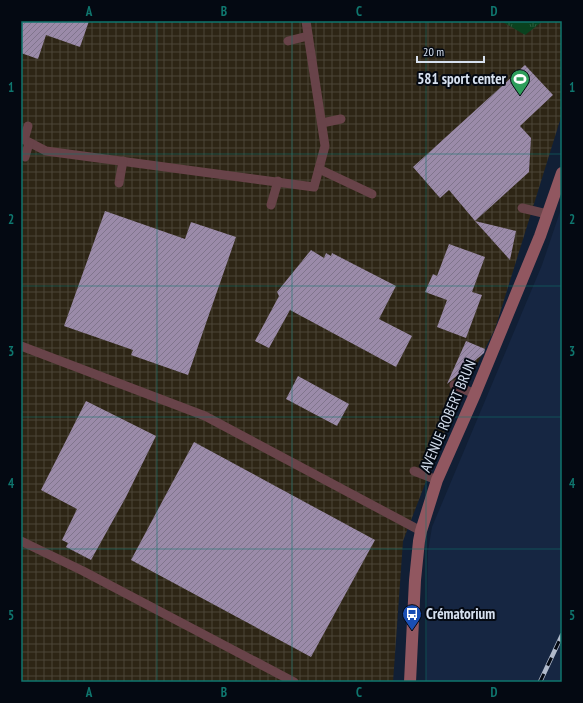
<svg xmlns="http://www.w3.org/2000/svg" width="583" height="703" font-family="'PT Sans Narrow',sans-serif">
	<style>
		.industrial { fill: url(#industrial-grid) }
		.built { fill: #162642 }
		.grass { fill: url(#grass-tufts) }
		.building { fill: url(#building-hatch) }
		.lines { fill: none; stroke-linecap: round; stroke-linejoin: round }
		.lane { stroke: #684349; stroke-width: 9 }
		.secondary { stroke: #915760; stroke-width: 12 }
		.rail-casing { stroke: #b0bacb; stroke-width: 4.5 }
		.rail { stroke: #040912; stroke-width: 3; stroke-dasharray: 9; stroke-linecap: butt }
		.grid { fill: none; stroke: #0f766e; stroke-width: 1; stroke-opacity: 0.55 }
		.labels { text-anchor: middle; stroke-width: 4; stroke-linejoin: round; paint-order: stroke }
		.poi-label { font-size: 15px; font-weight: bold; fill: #d6e0ef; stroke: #040912; text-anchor: end }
		.street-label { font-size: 15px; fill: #d6e0ef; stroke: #040912 }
		.neatline { fill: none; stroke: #0f766e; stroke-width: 1.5 }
		.grid-label { font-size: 13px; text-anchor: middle; font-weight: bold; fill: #0f766e }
	</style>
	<defs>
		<pattern id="industrial-grid" width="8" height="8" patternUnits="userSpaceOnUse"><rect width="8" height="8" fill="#2d2515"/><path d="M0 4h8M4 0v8" fill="none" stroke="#4b4437"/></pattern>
		<pattern id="grass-tufts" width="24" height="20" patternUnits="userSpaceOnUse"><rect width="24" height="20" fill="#0a421f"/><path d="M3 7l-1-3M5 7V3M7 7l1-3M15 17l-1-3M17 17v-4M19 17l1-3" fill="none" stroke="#2d5d40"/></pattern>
		<pattern id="building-hatch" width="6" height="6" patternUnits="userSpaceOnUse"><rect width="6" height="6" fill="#9b8ba9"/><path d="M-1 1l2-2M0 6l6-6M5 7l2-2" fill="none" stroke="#80758c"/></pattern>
	</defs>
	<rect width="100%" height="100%" fill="#111f35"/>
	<polygon class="industrial" points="21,21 562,21 562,114 495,329 452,414 403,541 393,682 21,682"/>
	<polygon class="built" points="562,206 562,682 426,682 428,551 432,527 542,265"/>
	<polygon class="grass" points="501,21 543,21 525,35"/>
	<g class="building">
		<polygon points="21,21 89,21 80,47 46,35 38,59 21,53"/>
		<polygon points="525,65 553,95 520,126 531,138 529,172 475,221 449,190 440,198 413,167"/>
		<polygon points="105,211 185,239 191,222 236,237 188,375 131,355 133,350 64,326"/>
		<polygon points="475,221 516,231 510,260"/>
		<polygon points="449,244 485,257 472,292 482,295 466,338 437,327 447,300 425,292 433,274 437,276"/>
		<polygon points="311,250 324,258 326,253 331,256 332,253 396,286 379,319 412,336 396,367 290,310 269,348 255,341 279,296 277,292"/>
		<polygon points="466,341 485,349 484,353 447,384"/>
		<polygon points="298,376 349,404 337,426 286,399"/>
		<polygon points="86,401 156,436 126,497 91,560 66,547 68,543 62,540 77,509 41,490"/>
		<polygon points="194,442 375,540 311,657 131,560"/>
	</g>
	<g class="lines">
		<g class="lane">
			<polyline points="288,41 308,36"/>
			<polyline points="322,123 341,119"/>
			<polyline points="21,138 46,151 314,187 325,146 306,21"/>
			<polyline points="24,140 28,126"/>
			<polyline points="25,157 29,143"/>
			<polyline points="319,169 372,194"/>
			<polyline points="119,183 123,161"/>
			<polyline points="271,205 278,181"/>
			<polyline points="522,208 547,214"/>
			<polyline points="21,346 205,416 421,531"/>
			<polyline points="454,385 475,394"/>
			<polyline points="414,471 437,480"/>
			<polyline points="21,541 83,571 294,682"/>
		</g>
		<polyline class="secondary" points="410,682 415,580 419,541 421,531 437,480 475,394 540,236 562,173"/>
		<g class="rail-casing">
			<polyline id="rail" points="540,682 562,635"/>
		</g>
		<use href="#rail" class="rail"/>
	</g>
	<path class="grid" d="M157,21V682M292,21V682M426,21V682M21,154H562M21,286H562M21,417H562M21,549H562"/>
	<defs>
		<g id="stadium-pin" transform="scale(1)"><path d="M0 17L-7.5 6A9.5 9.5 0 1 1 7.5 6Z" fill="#2e9e5b" stroke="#040912"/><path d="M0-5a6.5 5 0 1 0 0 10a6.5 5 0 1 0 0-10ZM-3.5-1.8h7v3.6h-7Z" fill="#fff"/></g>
		<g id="bus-pin" transform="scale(1)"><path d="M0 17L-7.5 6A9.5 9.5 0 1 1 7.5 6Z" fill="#1a4fb4" stroke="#040912"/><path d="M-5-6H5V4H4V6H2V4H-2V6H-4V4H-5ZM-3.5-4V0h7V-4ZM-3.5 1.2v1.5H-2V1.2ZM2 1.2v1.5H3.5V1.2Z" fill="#fff"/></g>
	</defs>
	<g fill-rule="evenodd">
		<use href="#stadium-pin" x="520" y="79"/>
		<use href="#bus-pin" x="412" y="614"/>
	</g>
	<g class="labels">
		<g class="poi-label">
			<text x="506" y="84">581 sport center</text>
			<text x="426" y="619" text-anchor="start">Crématorium</text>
		</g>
		<g class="street-label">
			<text transform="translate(448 416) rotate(-67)" y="5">AVENUE ROBERT BRUN</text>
		</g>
	</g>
	<rect width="583" height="703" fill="none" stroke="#040912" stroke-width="44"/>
	<path d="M417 56v6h67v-6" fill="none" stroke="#d6e0ef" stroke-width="2"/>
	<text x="423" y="56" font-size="12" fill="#d6e0ef" stroke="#040912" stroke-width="3" paint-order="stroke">20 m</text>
	<rect x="22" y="22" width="539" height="659" class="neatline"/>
	<g class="grid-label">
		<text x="89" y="16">A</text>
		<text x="224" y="16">B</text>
		<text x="359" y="16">C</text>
		<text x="494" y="16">D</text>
		<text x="11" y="92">1</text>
		<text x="572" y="92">1</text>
		<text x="11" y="224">2</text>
		<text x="572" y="224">2</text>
		<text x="11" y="356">3</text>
		<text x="572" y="356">3</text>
		<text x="11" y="488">4</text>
		<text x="572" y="488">4</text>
		<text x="11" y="620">5</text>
		<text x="572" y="620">5</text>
		<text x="89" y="697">A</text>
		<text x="224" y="697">B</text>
		<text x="359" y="697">C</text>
		<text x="494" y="697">D</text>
	</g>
</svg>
